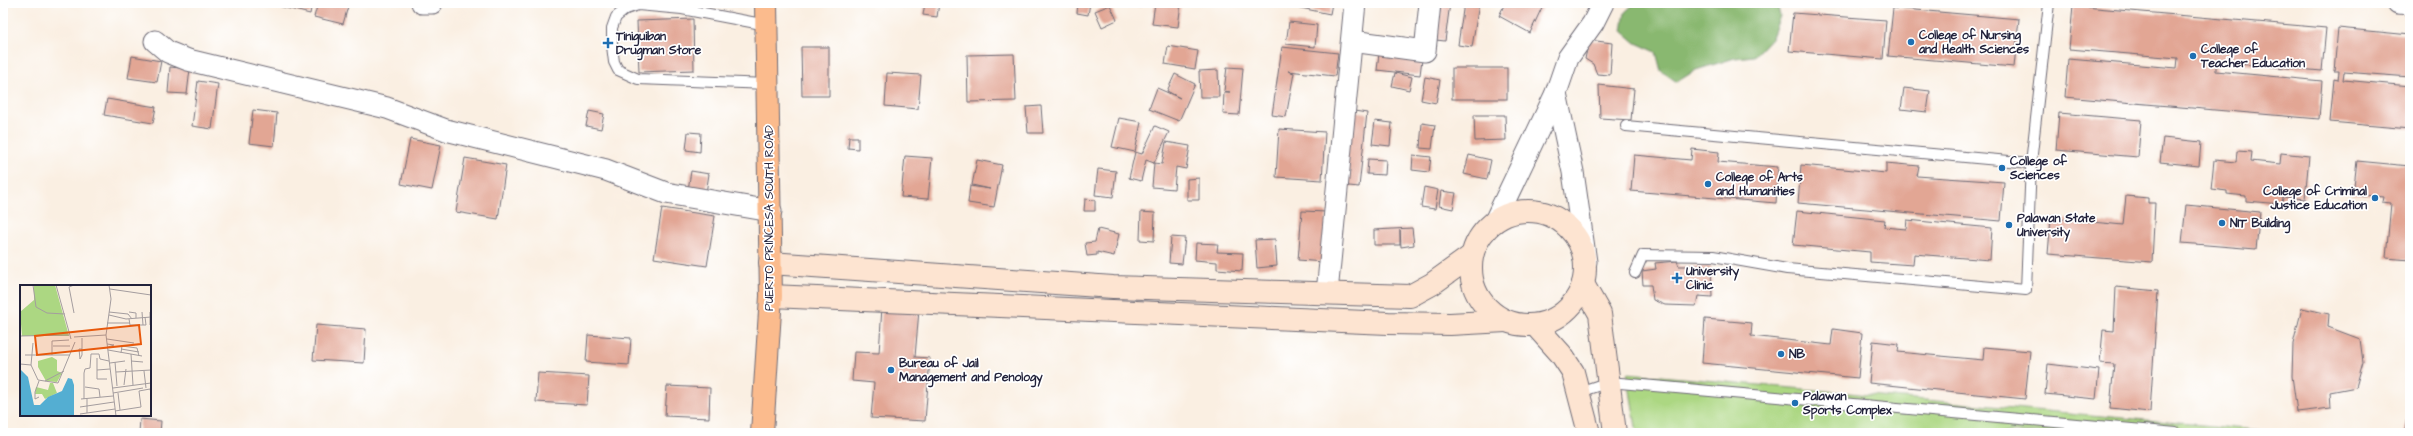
<svg xmlns="http://www.w3.org/2000/svg" width="2413" height="436" font-family="'Architects Daughter',sans-serif">
	<style>
		.green { fill: #acd782; stroke: #677c5e }
		.forest { fill: #89b870; stroke: #566d56 }
		.building { fill: #e2a694 }
		.lines { fill: none; stroke-linecap: round; stroke-linejoin: round }
		.lane-casing { stroke: #6e6a75; stroke-width: 12 }
		.street-casing { stroke: #6e6a75; stroke-width: 23 }
		.secondary-casing { stroke: #6e6a75; stroke-width: 24 }
		.primary-casing { stroke: #6e6a75; stroke-width: 24 }
		.lane { stroke: #fff; stroke-width: 10 }
		.street { stroke: #fff; stroke-width: 21 }
		.secondary { stroke: #fde4d1; stroke-width: 22 }
		.primary { stroke: #fbbb8d; stroke-width: 22 }
		.poi-dot { fill: #1f6fb2; stroke: #fff; stroke-width: 1.5 }
		.labels { text-anchor: middle; stroke-width: 3.5; stroke-linejoin: round; paint-order: stroke }
		.poi-label { font-size: 12px; font-weight: bold; fill: #22223b; stroke: #fff; text-anchor: start }
		.street-label { font-size: 12px; fill: #22223b; stroke: #fff }
		.inset-road { fill: none; stroke: #a49d9f; stroke-width: 1 }
		.view { fill: #e8590c; fill-opacity: 0.15; stroke: #e8590c; stroke-width: 2 }
		.inset-edge { fill: none; stroke: #22223b; stroke-width: 2 }
	</style>
	<rect width="100%" height="100%" fill="#fff"/>
	<filter id="ink" filterUnits="userSpaceOnUse"><feTurbulence type="fractalNoise" baseFrequency=".025" numOctaves="2"/><feDisplacementMap in="SourceGraphic" scale="8" xChannelSelector="R" yChannelSelector="G"/><feConvolveMatrix kernelMatrix="1 2 1 2 8 2 1 2 1" color-interpolation-filters="sRGB"/></filter>
	<filter id="wash" filterUnits="userSpaceOnUse"><feTurbulence type="fractalNoise" baseFrequency=".012" numOctaves="4" result="noise"/><feDisplacementMap in="SourceGraphic" scale="16" xChannelSelector="R" yChannelSelector="G"/><feGaussianBlur stdDeviation="0.9" result="paint"/><feColorMatrix in="noise" values="0 0 0 0 0 0 0 0 0 0 0 0 0 0 0 0 0 1.4 0 .05"/><feComposite in="paint" operator="in"/></filter>
	<g filter="url(#wash)">
		<rect width="100%" height="100%" fill="#faefe2"/>
		<polygon class="green" points="1627,373 2289,433 1637,433"/>
		<polygon class="forest" points="1635,3 1777,3 1780,16 1772,37 1754,56 1735,58 1696,70 1677,82 1661,71 1656,52 1636,43 1622,31 1625,12"/>
		<g id="blocks">
			<g class="building">
				<polygon points="266,3 312,3 310,14"/>
				<polygon points="318,3 349,3 343,24 314,17"/>
				<polygon points="925,3 939,3 937,17 923,15"/>
				<polygon points="1078,3 1090,3 1088,15 1077,13"/>
				<polygon points="1110,3 1142,3 1142,7"/>
				<polygon points="1155,3 1181,3 1178,27 1152,24"/>
				<polygon points="1292,3 1332,3 1330,14 1291,6"/>
				<polygon points="1441,3 1450,3 1445,41 1436,40"/>
				<polygon points="1464,3 1479,3 1472,47 1458,45"/>
				<polygon points="1505,3 1544,3 1530,33 1499,16"/>
				<polygon points="1110,5 1117,20 1102,27 1095,11"/>
				<polygon points="2073,6 2326,28 2322,71 2216,62 2216,71 2322,81 2319,119 2065,97 2068,59 2177,68 2178,58 2069,49"/>
				<polygon points="1893,8 2019,19 2014,67 1888,56"/>
				<polygon points="1793,13 1886,20 1883,59 1789,51"/>
				<polygon points="693,19 694,70 639,72 637,21"/>
				<polygon points="1289,22 1317,25 1315,47 1286,44"/>
				<polygon points="2338,28 2410,35 2410,77 2344,72 2343,80 2410,86 2410,129 2330,122 2334,79 2338,80 2339,71 2334,71"/>
				<polygon points="1589,40 1612,43 1610,75 1597,74 1593,64 1585,59"/>
				<polygon points="1380,45 1423,51 1420,75 1377,70"/>
				<polygon points="1168,46 1198,51 1195,69 1165,64"/>
				<polygon points="801,47 829,47 829,96 802,96"/>
				<polygon points="1282,47 1338,53 1335,76 1288,71 1294,73 1286,117 1272,115"/>
				<polygon points="1014,54 1016,101 968,102 967,55"/>
				<polygon points="132,56 161,61 157,82 128,78"/>
				<polygon points="170,67 190,69 187,94 168,93"/>
				<polygon points="1227,67 1243,68 1239,115 1223,114 1224,92 1230,92 1224,91"/>
				<rect x="1452" y="68" width="55" height="31"/>
				<polygon points="1218,70 1219,97 1200,97 1199,71"/>
				<polygon points="887,73 921,75 918,109 885,106"/>
				<polygon points="1395,73 1412,77 1409,90 1392,86"/>
				<polygon points="1175,74 1195,84 1179,121 1149,109 1157,88 1180,98 1167,91"/>
				<polygon points="1425,77 1440,80 1436,103 1421,100"/>
				<polygon points="198,81 218,84 212,129 192,126"/>
				<polygon points="1599,85 1634,89 1631,120 1600,118"/>
				<polygon points="1904,88 1930,91 1927,112 1901,109"/>
				<polygon points="107,99 156,107 153,123 104,115"/>
				<polygon points="1041,106 1043,133 1028,133 1026,107"/>
				<polygon points="253,110 277,113 274,146 249,143"/>
				<polygon points="1348,110 1367,113 1359,187 1339,185"/>
				<polygon points="589,111 604,114 601,129 586,126"/>
				<polygon points="2059,113 2141,120 2138,157 2056,150"/>
				<polygon points="1474,115 1505,115 1506,140 1475,141"/>
				<polygon points="1119,118 1141,122 1135,152 1112,147"/>
				<polygon points="1375,121 1392,123 1390,146 1372,144"/>
				<polygon points="1422,123 1435,125 1432,149 1420,148"/>
				<polygon points="1155,126 1169,132 1154,163 1146,160 1141,181 1129,178 1135,152 1142,154"/>
				<polygon points="1279,129 1325,132 1322,180 1276,177"/>
				<polygon points="688,132 701,133 700,152 686,150"/>
				<polygon points="849,137 858,137 858,149 848,148"/>
				<polygon points="2163,138 2201,142 2199,166 2160,162"/>
				<polygon points="410,139 441,145 432,190 401,184"/>
				<polygon points="1166,142 1190,146 1186,169 1176,167 1174,189 1152,187 1154,163 1162,164"/>
				<polygon points="1692,149 1719,152 1718,162 1778,167 1776,203 1631,191 1634,155 1691,160"/>
				<polygon points="2237,151 2252,152 2251,161 2280,164 2281,153 2309,156 2305,199 2283,197 2282,204 2246,201 2246,196 2227,194 2227,191 2211,189 2214,160 2236,162"/>
				<polygon points="1413,155 1431,157 1429,172 1412,170"/>
				<polygon points="1469,155 1491,160 1487,179 1464,174"/>
				<polygon points="905,156 932,158 928,199 901,197"/>
				<polygon points="465,158 506,165 498,219 456,212"/>
				<polygon points="1368,159 1386,160 1385,175 1367,174"/>
				<polygon points="977,160 1002,165 994,207 968,203 970,186 990,189 972,185"/>
				<polygon points="2357,161 2410,166 2410,260 2386,258 2391,203 2382,202 2383,197 2353,194"/>
				<polygon points="1886,163 1919,166 1917,176 2004,182 2001,221 1798,203 1801,165 1886,173"/>
				<polygon points="1098,169 1116,171 1113,197 1095,195"/>
				<polygon points="691,171 709,174 706,193 688,190"/>
				<polygon points="1199,178 1199,200 1187,200 1187,179"/>
				<polygon points="1424,187 1438,190 1435,209 1421,207"/>
				<polygon points="1441,191 1456,193 1453,209 1439,206"/>
				<polygon points="2126,196 2148,198 2148,203 2155,203 2152,262 2048,254 2051,218 2123,225"/>
				<polygon points="1085,199 1095,200 1095,211 1084,211"/>
				<polygon points="2186,205 2260,212 2256,249 2182,243"/>
				<polygon points="662,208 715,216 707,266 654,258"/>
				<polygon points="1302,211 1327,212 1324,262 1298,260"/>
				<polygon points="1797,211 1885,220 1884,227 1906,229 1907,220 1992,228 1990,260 1914,254 1913,265 1870,262 1870,252 1793,245"/>
				<polygon points="1141,212 1155,213 1154,241 1140,240"/>
				<polygon points="1412,228 1414,245 1401,247 1400,230 1400,245 1374,245 1374,230"/>
				<polygon points="1098,229 1119,234 1114,256 1097,252 1097,255 1087,256 1085,243 1095,242"/>
				<polygon points="1171,237 1185,238 1182,264 1169,263"/>
				<polygon points="1275,239 1277,266 1257,268 1255,240"/>
				<polygon points="1196,243 1218,244 1217,252 1243,253 1242,271 1217,269 1217,262 1195,260"/>
				<polygon points="1677,261 1679,266 1711,266 1712,297 1698,296 1696,306 1665,305 1653,300 1651,285 1643,285 1642,271 1656,269 1655,263"/>
				<polygon points="2116,287 2158,291 2150,412 2110,408 2114,364 2100,363 2103,330 2114,331"/>
				<polygon points="882,307 919,310 915,357 930,358 925,421 871,418 874,383 852,381 854,352 879,353"/>
				<polygon points="2302,308 2329,314 2328,327 2360,339 2363,362 2356,387 2330,392 2331,408 2297,412 2292,376 2293,344"/>
				<polygon points="1705,319 1752,323 1751,336 1831,345 1833,329 1862,333 1858,378 1702,363"/>
				<polygon points="316,325 366,329 364,363 313,360"/>
				<polygon points="588,335 631,338 629,365 586,362"/>
				<polygon points="1873,341 1899,344 1898,352 1983,360 1984,347 2030,351 2025,399 1869,383"/>
				<polygon points="2048,364 2099,370 2096,399 2045,394"/>
				<polygon points="538,373 589,376 587,405 536,402"/>
				<polygon points="667,386 710,388 709,418 665,416"/>
				<polygon points="2409,397 2410,433 2405,433"/>
				<polygon points="140,419 161,421 160,433 139,433"/>
			</g>
		</g>
	</g>
	<g filter="url(#ink)">
		<use href="#blocks" fill-opacity="0" stroke="#6e6a75" stroke-width="1"/>
		<g class="lines">
			<g class="lane-casing">
				<g id="lane">
					<polyline points="767,25 682,9 638,5 626,9 616,17 612,28 612,46 614,62 618,70 638,79 768,84"/>
					<polyline points="1626,126 2031,163"/>
					<polyline points="1635,273 1643,255 1713,256 1787,269 2026,290 2031,163 2049,3"/>
					<polyline points="1579,392 1609,382 2176,433"/>
				</g>
			</g>
			<g class="street-casing">
				<g id="street">
					<polyline points="422,3 432,3"/>
					<polyline points="2398,3 2410,4"/>
					<polyline points="155,41 168,52 188,60 387,108 446,130 606,170 666,193 771,211"/>
					<polyline points="1352,41 1425,51 1430,3"/>
					<polyline points="1556,93 1573,172 1586,262"/>
					<polyline points="1495,221 1556,93 1568,58 1593,23 1603,3"/>
					<polyline points="1327,293 1355,3"/>
				</g>
			</g>
			<g class="secondary-casing">
				<g id="secondary">
					<circle cx="1528" cy="268" r="57"/>
					<polyline points="770,263 1113,287 1410,296 1432,284 1471,256"/>
					<polyline points="1583,284 1600,314 1615,433"/>
					<polyline points="771,296 1388,323 1450,324 1506,321"/>
					<polyline points="1535,325 1561,354 1573,372 1589,433"/>
				</g>
			</g>
			<g class="primary-casing">
				<polyline id="primary" points="762,433 771,296 766,3"/>
			</g>
			<use href="#lane" class="lane"/>
			<use href="#street" class="street"/>
			<use href="#secondary" class="secondary"/>
			<use href="#primary" class="primary"/>
		</g>
	</g>
	<g class="poi-dot">
		<circle cx="1911" cy="42" r="4"/>
		<path d="M606 37h4v4h4v4h-4v4h-4v-4h-4v-4h4z"/>
		<circle cx="2193" cy="56" r="4"/>
		<circle cx="2002" cy="168" r="4"/>
		<circle cx="1708" cy="184" r="4"/>
		<circle cx="2375" cy="198" r="4"/>
		<circle cx="2222" cy="223" r="4"/>
		<circle cx="2009" cy="225" r="4"/>
		<path d="M1675 272h4v4h4v4h-4v4h-4v-4h-4v-4h4z"/>
		<circle cx="1781" cy="354" r="4"/>
		<circle cx="891" cy="370" r="4"/>
		<circle cx="1795" cy="403" r="4"/>
	</g>
	<g class="labels">
		<g class="poi-label">
			<text x="1919" y="39">College of Nursing<tspan x="1919" dy="14">and Health Sciences</tspan></text>
			<text x="616" y="40">Tiniguiban<tspan x="616" dy="14">Drugman Store</tspan></text>
			<text x="2201" y="53">College of<tspan x="2201" dy="14">Teacher Education</tspan></text>
			<text x="2010" y="165">College of<tspan x="2010" dy="14">Sciences</tspan></text>
			<text x="1716" y="181">College of Arts<tspan x="1716" dy="14">and Humanities</tspan></text>
			<text x="2367" y="195" text-anchor="end">College of Criminal<tspan x="2367" dy="14">Justice Education</tspan></text>
			<text x="2017" y="222">Palawan State<tspan x="2017" dy="14">University</tspan></text>
			<text x="2230" y="227">NIT Building</text>
			<text x="1686" y="275">University<tspan x="1686" dy="14">Clinic</tspan></text>
			<text x="1789" y="358">NB</text>
			<text x="899" y="367">Bureau of Jail<tspan x="899" dy="14">Management and Penology</tspan></text>
			<text x="1803" y="400">Palawan<tspan x="1803" dy="14">Sports Complex</tspan></text>
		</g>
		<g class="street-label">
			<text transform="translate(769 218) rotate(-90)" y="4">PUERTO PRINCESA SOUTH ROAD</text>
		</g>
	</g>
	<g transform="translate(20 285)">
		<rect width="131" height="131" fill="#faefe2"/>
		<path d="M14,0H35L49,51H2L0,27L14,15ZM32,72L37,75V86L42,88L37,97L26,96L18,82V76ZM30,98H33L37,108L25,114L22,109H15L16,102L28,105Z" fill="#acd782"/>
		<path d="M0,84L8,92L14,120H20L28,112L42,106L48,93L52,94L54,100V131H0Z" fill="#54aed2"/>
		<path class="inset-road" d="M13,0L16,22L27,28L45,29M36,0L51,54M54,0L49,2L54,28M89,0L91,14L86,50L96,131M90,4L131,10M89,27L108,29L112,34M109,27L116,28V33M122,27L123,40M130,27V40M89,30L106,34L131,32M109,34L110,40H126L125,32M87,38H110M0,51L49,50M54,52L86,50M87,54L114,58M87,59L94,60L88,62M33,61H50M101,64L119,67M88,65L122,71M101,68L102,61L117,63L119,71M111,69L113,100M5,70H50M32,70V56L49,55M77,73V94H87M60,74L62,70V53M60,74L59,64H62M111,76L123,77M95,77L97,101M90,78L105,76M0,79L11,80L18,95L38,98L55,57M11,80L13,58M77,85L90,84M124,86L126,103M96,87L131,85M25,96L44,86M104,100L106,84M65,102L79,104L80,112M93,103L131,98M93,108L123,103M98,108L100,125M19,112L15,114V107L19,96M61,114L93,111M64,114V88L65,84L70,83L71,69H79L80,74L89,76M60,122L94,117M95,126L121,122L119,106L130,104L131,108M67,128V114M60,129L95,124"/>
		<path class="view" d="M119,40L121,59L17,70L15,51Z"/>
		<rect width="131" height="131" class="inset-edge"/>
	</g>
	<rect width="2413" height="436" fill="none" stroke="#fff" stroke-width="16"/>
</svg>
